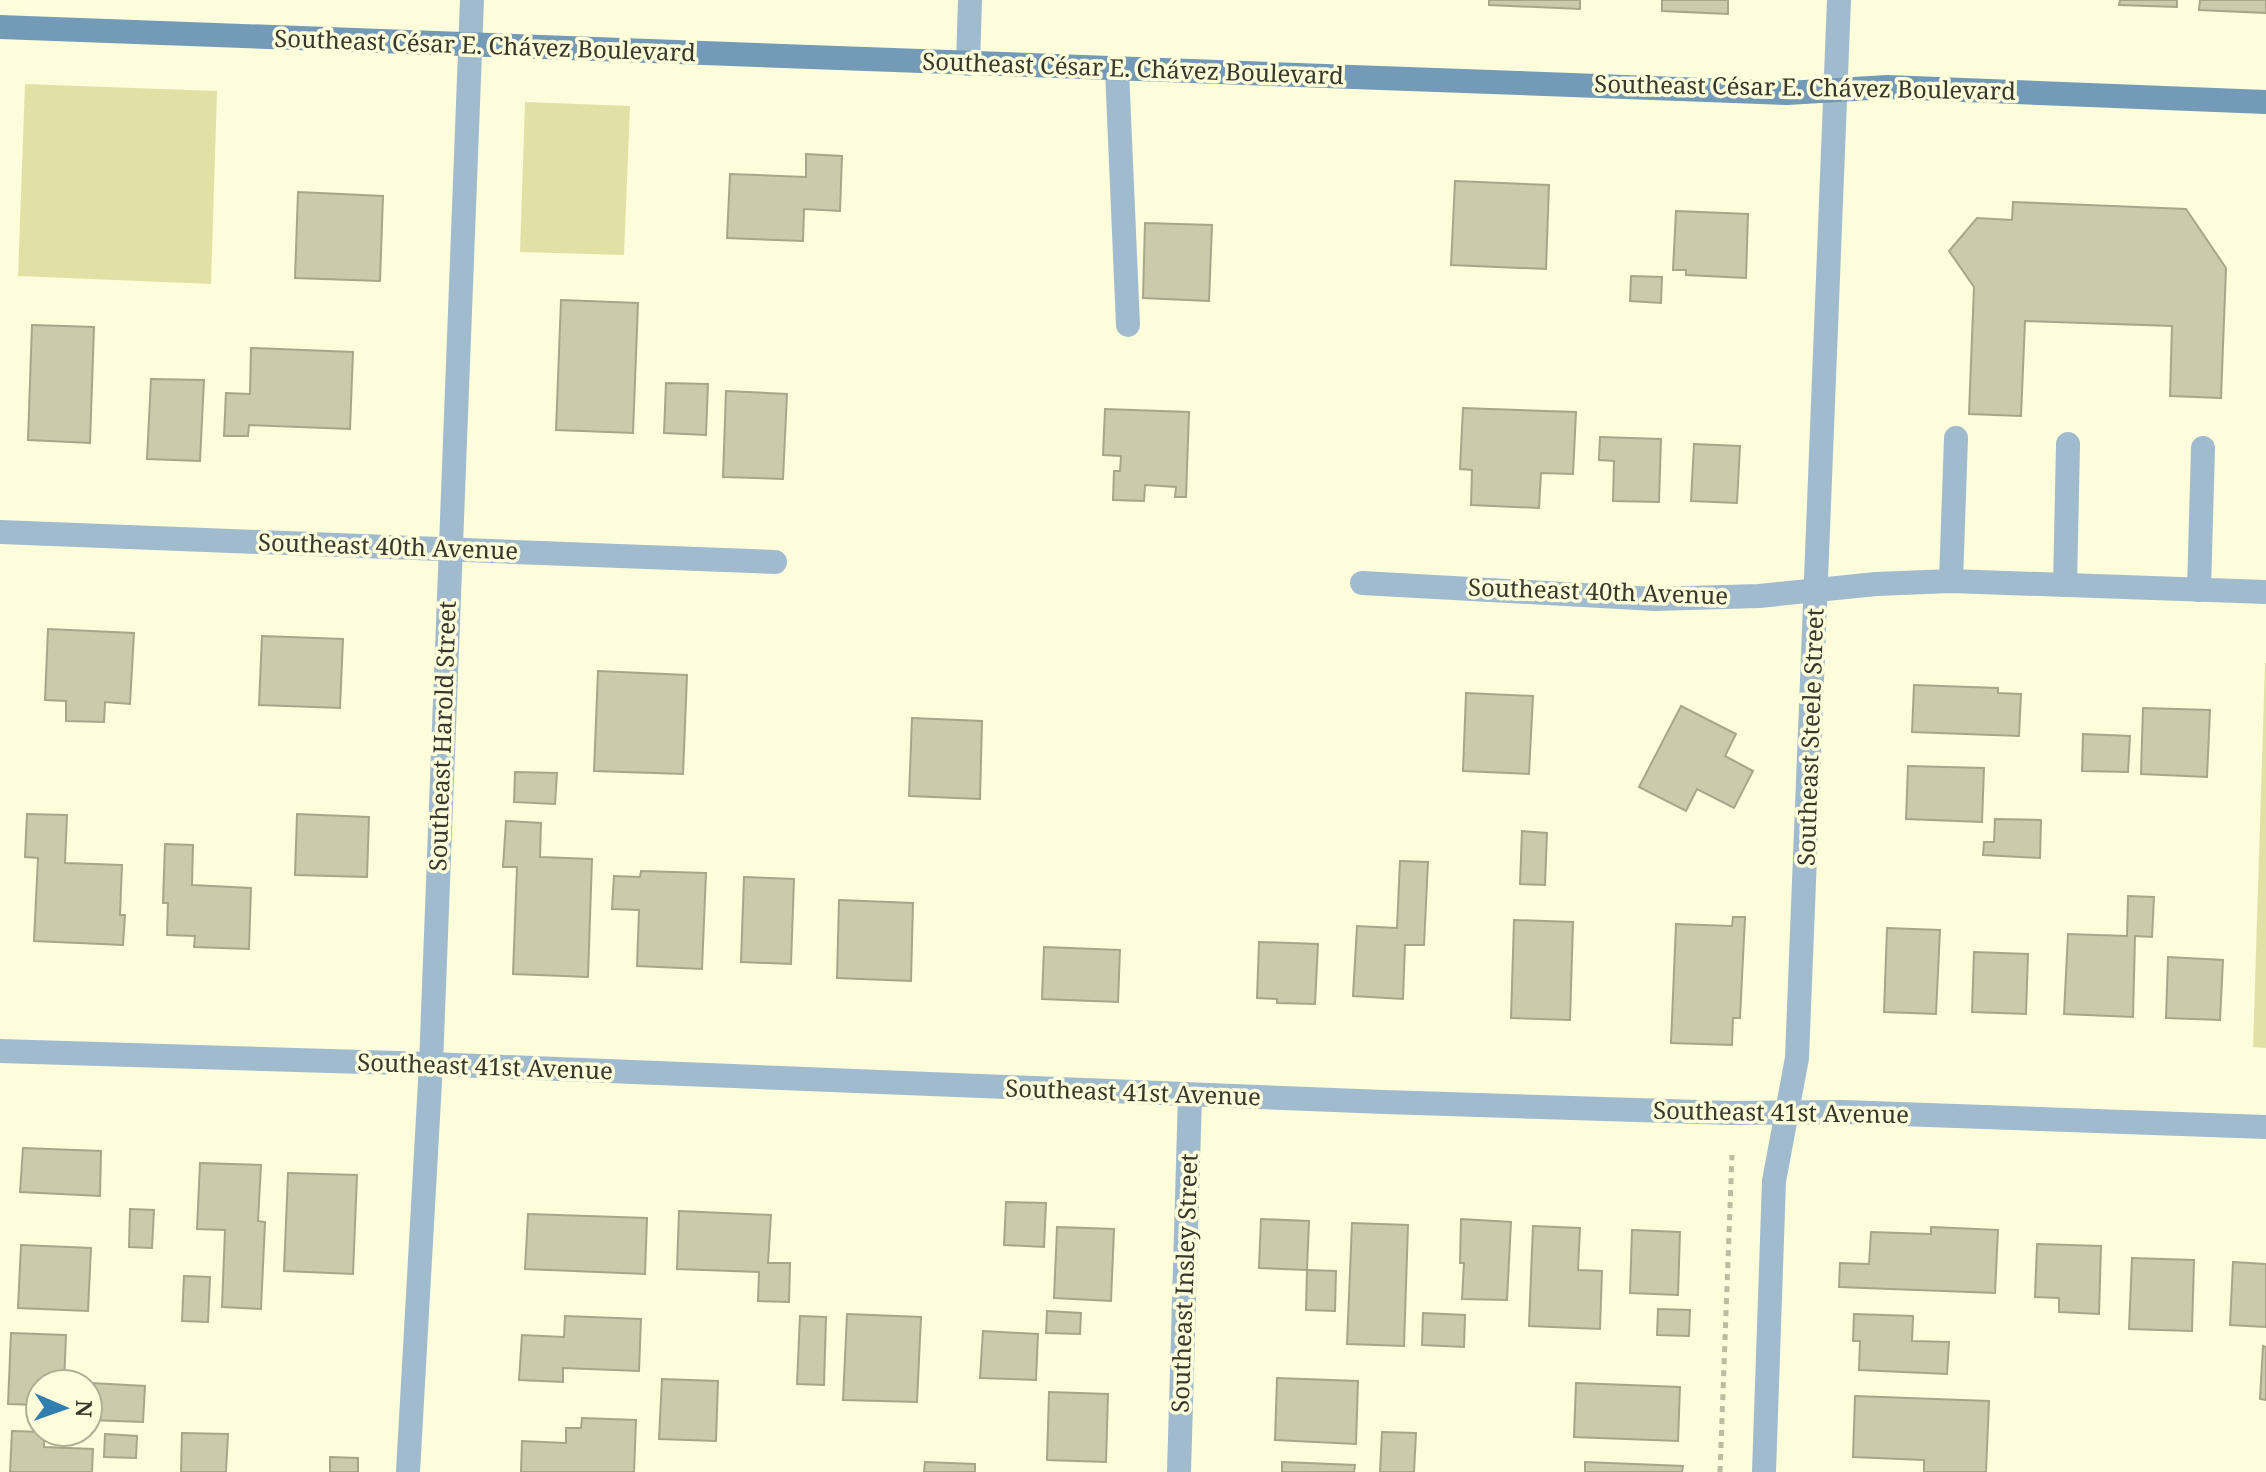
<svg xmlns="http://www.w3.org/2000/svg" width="2266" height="1472" font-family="'Noto Serif',serif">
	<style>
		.green { fill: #e2e1a5 }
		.building { fill: #cbcbac; stroke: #a7a688; stroke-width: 2 }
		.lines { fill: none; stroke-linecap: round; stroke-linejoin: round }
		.path { stroke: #bcbca1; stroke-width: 5; stroke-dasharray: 6 6; stroke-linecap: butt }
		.service { stroke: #a0bace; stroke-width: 24 }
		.minor { stroke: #a0bace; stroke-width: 24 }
		.tertiary { stroke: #a0bace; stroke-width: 24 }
		.secondary { stroke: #739ab7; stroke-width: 24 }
		.labels { text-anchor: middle; stroke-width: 7; stroke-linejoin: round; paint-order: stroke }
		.street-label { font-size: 24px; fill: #37372a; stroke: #fdfddc }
	</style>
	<rect width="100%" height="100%" fill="#fdfddc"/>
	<g class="green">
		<polygon points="25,84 217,91 211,284 18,276"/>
		<polygon points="525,102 630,106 624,255 520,252"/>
		<polygon points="2265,663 2266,663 2266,1048 2253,1047"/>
	</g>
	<g class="building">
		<polygon points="1489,0 1580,0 1580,9 1489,5"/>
		<polygon points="1662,0 1728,0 1728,14 1662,11"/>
		<polygon points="2120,0 2177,0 2177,7 2119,5"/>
		<polygon points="2200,0 2266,0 2266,13 2199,10"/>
		<polygon points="806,154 842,156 840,211 804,209 803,241 727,238 730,174 806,177"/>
		<polygon points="1455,181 1549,185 1546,269 1451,265"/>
		<polygon points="298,192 383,196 380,281 295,278"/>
		<polygon points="2013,202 2186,209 2226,268 2221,398 2170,396 2172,326 2025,321 2021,416 1969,414 1974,287 1949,251 1977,218 2012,220"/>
		<polygon points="1676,211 1748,214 1746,278 1686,275 1686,270 1673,270"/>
		<polygon points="1145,223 1212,225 1209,301 1143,298"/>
		<polygon points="1631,276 1662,277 1661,303 1630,301"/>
		<polygon points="561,300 638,303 633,433 556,430"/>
		<polygon points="32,325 94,327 90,443 28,440"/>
		<polygon points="251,348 353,352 350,429 249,425 248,436 224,436 226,393 250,394"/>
		<polygon points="151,379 204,380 200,461 147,459"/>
		<polygon points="666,383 708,384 706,435 664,433"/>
		<polygon points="726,391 787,394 783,479 723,477"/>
		<polygon points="1463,408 1576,412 1573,474 1541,473 1539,508 1471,505 1472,470 1460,469"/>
		<polygon points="1105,409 1189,412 1186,497 1175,497 1176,487 1145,485 1144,501 1113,500 1114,471 1120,471 1121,456 1103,455"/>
		<polygon points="1600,437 1661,439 1659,502 1613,501 1614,461 1599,460"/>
		<polygon points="1694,444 1740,446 1737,503 1691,501"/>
		<polygon points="48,629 134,633 130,704 105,702 104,722 66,721 66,701 45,700"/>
		<polygon points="262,636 343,639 340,708 259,705"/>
		<polygon points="598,671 687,675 683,774 594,771"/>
		<polygon points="1914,685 1998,688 1998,693 2021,694 2019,736 1912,732"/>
		<polygon points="1466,693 1533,696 1529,774 1463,771"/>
		<polygon points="1681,706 1736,734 1725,756 1753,771 1734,808 1697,789 1686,811 1639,787"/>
		<polygon points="2143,708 2210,710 2207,777 2141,774"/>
		<polygon points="912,718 982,721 980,799 909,796"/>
		<polygon points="2083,734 2130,736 2128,772 2082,771"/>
		<polygon points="1908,766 1984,768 1982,822 1906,819"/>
		<polygon points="515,772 557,773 555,804 514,802"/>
		<polygon points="27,814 67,815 65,863 122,865 120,915 125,915 123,945 34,941 38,858 25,857"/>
		<polygon points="297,814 369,817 367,877 295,875"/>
		<polygon points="1995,819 2041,820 2040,858 1983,855 1984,842 1994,842"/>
		<polygon points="506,821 541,823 540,857 592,859 588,977 513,974 517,867 503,867"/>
		<polygon points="1522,831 1547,833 1545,885 1520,884"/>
		<polygon points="165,844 193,845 192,885 251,888 249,949 194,947 195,936 167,935 168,903 163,903"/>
		<polygon points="1400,861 1428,862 1424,945 1405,945 1403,999 1353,996 1357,926 1397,928"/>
		<polygon points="641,871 706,873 702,969 637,966 639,910 612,909 614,876 640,877"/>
		<polygon points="744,877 794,879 791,964 741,962"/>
		<polygon points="2128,896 2154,897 2152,937 2135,936 2133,1017 2064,1014 2068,934 2127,936"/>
		<polygon points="839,900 913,903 911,981 837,978"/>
		<polygon points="1733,917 1745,917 1740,1018 1733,1018 1732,1045 1671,1043 1676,924 1732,926"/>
		<polygon points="1514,920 1573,922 1570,1020 1511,1018"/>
		<polygon points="1887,928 1940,930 1936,1014 1884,1012"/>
		<polygon points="1259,942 1318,944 1315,1004 1277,1003 1277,999 1257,998"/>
		<polygon points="1044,947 1120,950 1118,1002 1042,999"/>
		<polygon points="1974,952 2028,954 2026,1014 1972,1012"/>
		<polygon points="2168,957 2223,960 2220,1020 2166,1018"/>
		<polygon points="23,1148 101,1151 100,1196 20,1192"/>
		<polygon points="200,1163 261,1165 258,1221 265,1222 261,1309 222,1307 225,1230 197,1229"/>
		<polygon points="288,1173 357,1175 353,1274 284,1271"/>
		<polygon points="1006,1202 1046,1203 1044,1247 1004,1245"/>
		<polygon points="130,1209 154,1210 152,1248 129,1247"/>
		<polygon points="679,1211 771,1215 768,1263 790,1263 789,1302 758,1301 759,1272 677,1269"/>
		<polygon points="528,1214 647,1218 645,1274 525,1269"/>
		<polygon points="1261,1219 1309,1221 1307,1270 1259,1268"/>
		<polygon points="1461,1219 1511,1222 1507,1300 1462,1299 1464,1263 1460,1263"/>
		<polygon points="1352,1223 1408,1225 1404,1346 1347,1344"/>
		<polygon points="1533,1226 1580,1228 1578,1270 1602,1271 1600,1329 1529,1326"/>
		<polygon points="1057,1227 1114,1229 1111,1301 1054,1298"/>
		<polygon points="1931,1227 1998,1230 1995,1293 1839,1287 1840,1263 1869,1264 1871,1232 1931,1234"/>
		<polygon points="1632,1230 1680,1232 1678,1295 1630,1293"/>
		<polygon points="2037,1244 2101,1246 2099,1314 2059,1312 2059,1298 2035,1297"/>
		<polygon points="21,1245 91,1248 88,1311 18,1308"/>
		<polygon points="2132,1258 2194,1260 2192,1331 2129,1329"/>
		<polygon points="2233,1262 2266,1264 2266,1327 2230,1325"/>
		<polygon points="1307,1270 1336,1271 1335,1311 1306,1310"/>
		<polygon points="184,1276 210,1277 208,1322 182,1321"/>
		<polygon points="1658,1309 1690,1310 1689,1336 1657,1335"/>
		<polygon points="1047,1311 1081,1313 1080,1334 1046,1333"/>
		<polygon points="1423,1313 1465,1315 1464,1347 1422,1345"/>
		<polygon points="847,1314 921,1317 917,1402 843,1400"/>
		<polygon points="1854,1314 1913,1316 1912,1341 1949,1342 1947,1374 1859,1370 1860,1341 1853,1341"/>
		<polygon points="565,1316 641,1319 639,1371 563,1368 563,1382 519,1380 522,1335 564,1337"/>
		<polygon points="800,1316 826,1317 824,1385 797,1384"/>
		<polygon points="983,1331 1038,1334 1036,1380 980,1378"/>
		<polygon points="11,1333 66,1335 64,1384 40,1384 40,1405 8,1404"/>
		<polygon points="2263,1346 2266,1347 2266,1400 2260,1399"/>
		<polygon points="1277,1378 1358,1381 1356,1444 1275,1440"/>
		<polygon points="662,1379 718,1381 716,1441 659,1439"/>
		<polygon points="91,1383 145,1386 143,1422 89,1420"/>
		<polygon points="1576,1383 1680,1387 1678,1441 1574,1437"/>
		<polygon points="1049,1392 1108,1394 1106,1462 1047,1460"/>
		<polygon points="1855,1396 1989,1401 1986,1472 1924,1472 1924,1460 1853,1457"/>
		<polygon points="582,1418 636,1420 634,1472 521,1472 522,1441 566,1443 566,1428 581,1428"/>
		<polygon points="12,1431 44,1432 44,1447 93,1449 92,1472 10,1472"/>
		<polygon points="1382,1432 1416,1433 1414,1472 1380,1472"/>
		<polygon points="182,1433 228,1434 226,1472 181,1472"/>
		<polygon points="105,1434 137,1436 136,1458 104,1457"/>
		<polygon points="330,1457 358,1458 358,1472 330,1472"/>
		<polygon points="925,1462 975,1464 975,1472 924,1472"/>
		<polygon points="1282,1462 1355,1465 1354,1472 1282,1472"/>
		<polygon points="1585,1462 1683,1466 1682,1472 1585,1472"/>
	</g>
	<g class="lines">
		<polyline class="path" points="1720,1472 1732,1155"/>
		<g class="service">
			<polyline points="1117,70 1128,325"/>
			<polyline points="1951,581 1956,438"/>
			<polyline points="2065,585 2068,444"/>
			<polyline points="2199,590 2203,448"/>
		</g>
		<g class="minor">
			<polyline points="968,64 970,0"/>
			<polyline points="0,532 775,562"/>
			<polyline points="1362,583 1655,599 1759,596 1876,584 1951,581 2266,592"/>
			<polyline points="408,1472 431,1064 472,0"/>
			<polyline points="1179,1472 1190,1095"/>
		</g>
		<g class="tertiary">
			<polyline points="0,1051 431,1064 1384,1102 1731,1113 1843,1112 2266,1127"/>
			<polyline points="1764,1472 1774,1181 1797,1058 1839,0"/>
		</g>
		<polyline class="secondary" points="0,27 1787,93 1887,87 2266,102"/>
	</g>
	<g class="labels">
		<g class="street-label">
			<text transform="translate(485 46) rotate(2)" y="8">Southeast César E. Chávez Boulevard</text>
			<text transform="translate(1133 69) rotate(2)" y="8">Southeast César E. Chávez Boulevard</text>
			<text transform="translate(1805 88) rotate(1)" y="8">Southeast César E. Chávez Boulevard</text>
			<text transform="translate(388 547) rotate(2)" y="8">Southeast 40th Avenue</text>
			<text transform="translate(1598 592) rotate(2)" y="8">Southeast 40th Avenue</text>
			<text transform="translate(443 736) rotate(-88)" y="8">Southeast Harold Street</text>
			<text transform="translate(1811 737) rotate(-88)" y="8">Southeast Steele Street</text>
			<text transform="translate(485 1067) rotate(2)" y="8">Southeast 41st Avenue</text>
			<text transform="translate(1133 1093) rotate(2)" y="8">Southeast 41st Avenue</text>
			<text transform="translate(1781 1113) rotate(1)" y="8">Southeast 41st Avenue</text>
			<text transform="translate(1185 1283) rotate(-88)" y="8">Southeast Insley Street</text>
		</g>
	</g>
	<g transform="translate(64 1408) rotate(92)"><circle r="38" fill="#fdfddc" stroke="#aeae95" stroke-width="2"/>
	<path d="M0-6L14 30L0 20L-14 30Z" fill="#317eb0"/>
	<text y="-12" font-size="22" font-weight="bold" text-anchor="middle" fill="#37372a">N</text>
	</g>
</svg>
